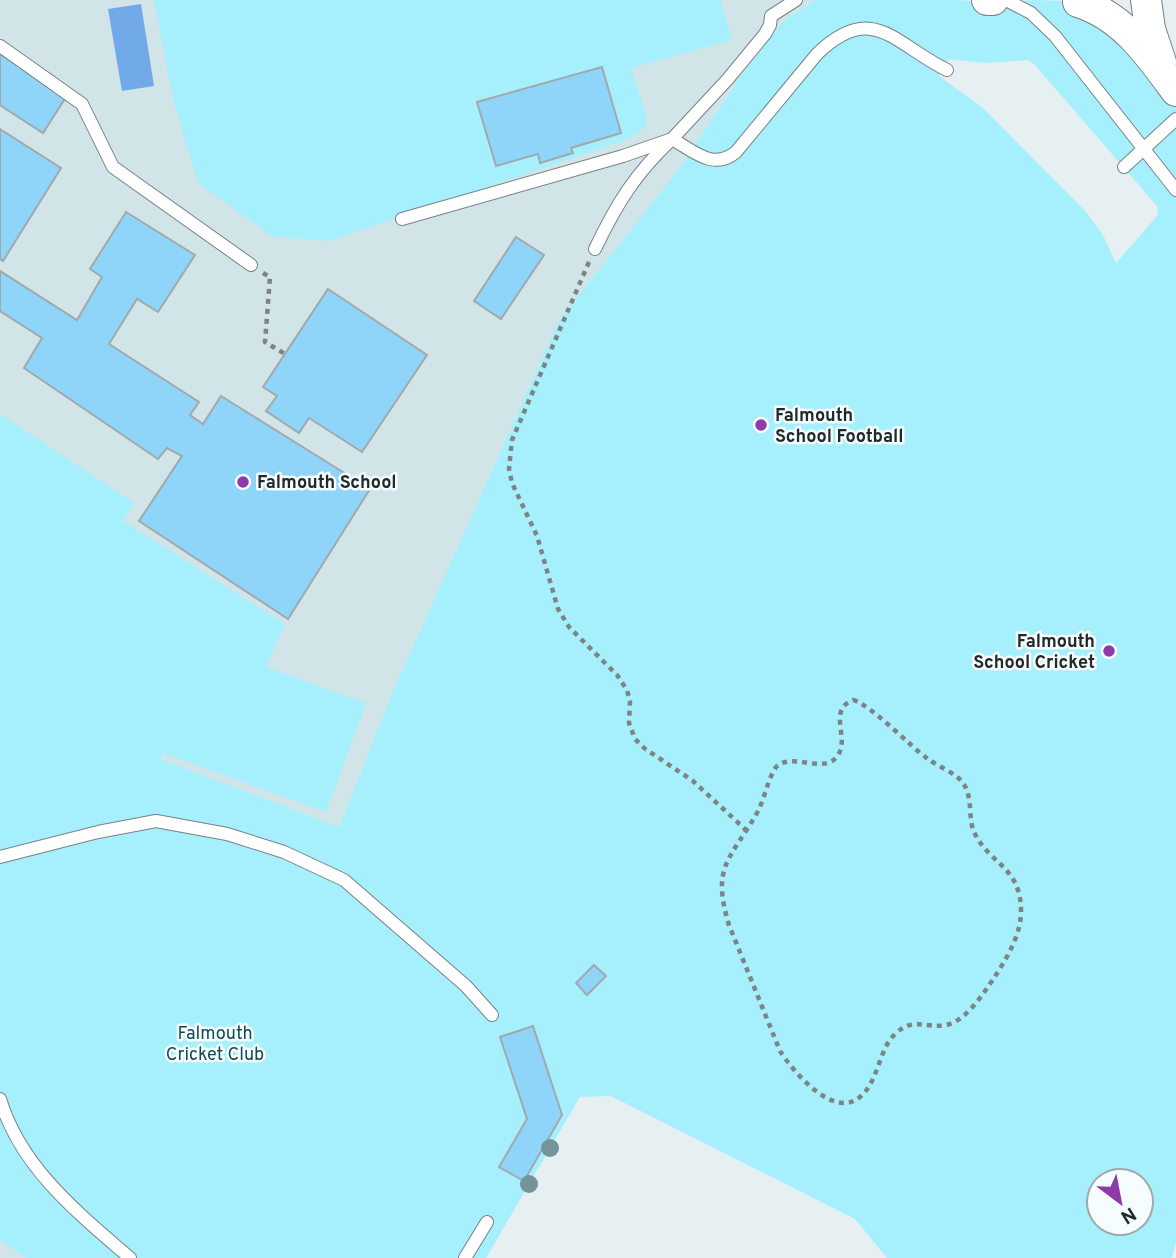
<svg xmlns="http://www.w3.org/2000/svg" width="1176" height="1258" font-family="Overpass,sans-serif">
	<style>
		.built { fill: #d1e4e8 }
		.green { fill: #a6effc; fill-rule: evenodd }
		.water { fill: #72a9e8 }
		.building { fill: #8ed5f9; stroke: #a1a9ad; stroke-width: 2 }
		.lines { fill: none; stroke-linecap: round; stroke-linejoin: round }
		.service-casing { stroke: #788183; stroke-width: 14 }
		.tertiary-casing { stroke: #788183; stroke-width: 32 }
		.path { stroke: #7d8485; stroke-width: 4.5; stroke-dasharray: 5 5; stroke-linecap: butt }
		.service { stroke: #fff; stroke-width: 12 }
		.tertiary { stroke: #fff; stroke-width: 30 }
		.tree { fill: #73959a }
		.poi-dot { fill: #8d3baa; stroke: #f5fdfe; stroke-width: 2.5 }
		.labels { text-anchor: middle; stroke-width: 5; stroke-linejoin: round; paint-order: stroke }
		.poi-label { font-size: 18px; font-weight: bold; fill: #242829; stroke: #f5fdfe; text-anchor: start }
		.park-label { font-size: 18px; fill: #154a52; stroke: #f5fdfe }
	</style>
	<rect width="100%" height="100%" fill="#e6f0f2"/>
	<g class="built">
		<polygon points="0,0 815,0 782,22 740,77 681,166 560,319 392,693 339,827 159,759 0,779"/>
		<polygon points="0,1240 26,1258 0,1258"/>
	</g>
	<g class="green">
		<path d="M154,0H720L732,40L631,68L647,118C644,137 624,140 608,146L329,241L271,236L198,183L173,99Z"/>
		<path d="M815,0H959L990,3L1036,0L1067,1L1091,9L1176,94V1242L1172,1258H887L855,1219L611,1096L580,1097L486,1258H26L0,1240V414L134,503L123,521L285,624L266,667L366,703L326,812L163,753L160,759L339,827L392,693L560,319L681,166L740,77L782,22ZM949,59L985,63L1028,60L1034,64L1157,206L1158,215L1116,263L1103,235L1086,212L983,108L939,76ZM594,965L606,976L587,995L576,983ZM1099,1181H1141V1223H1099Z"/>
	</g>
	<polygon class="water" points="141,4 154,86 122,91 108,9"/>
	<g class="building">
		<polygon points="0,54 66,97 43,133 0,105"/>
		<polygon points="602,67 621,133 571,148 573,153 540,163 538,154 496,166 477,102"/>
		<polygon points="0,129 61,168 3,261 0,259"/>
		<polygon points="126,212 195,255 158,312 137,299 109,344 199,402 190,415 203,424 221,396 370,489 288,619 139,521 182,456 167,448 158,459 24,368 42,338 0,311 0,271 77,320 102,277 90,269"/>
		<polygon points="516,237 544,255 501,319 474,301"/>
		<polygon points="328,289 427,355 362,452 309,418 299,433 266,411 277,396 263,387"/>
		<polygon points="594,965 606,976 587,995 576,983"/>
		<polygon points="533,1026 562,1115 524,1181 499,1167 527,1119 500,1037"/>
	</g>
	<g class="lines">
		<g class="service-casing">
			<g id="service">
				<polyline points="1006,0 1031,13 1055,36 1176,190"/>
				<polyline points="0,46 82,104 113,167 251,265"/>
				<polyline points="1124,167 1176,119"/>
				<polyline points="402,219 623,156 672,139 727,80 765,34 770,25 771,16 796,0"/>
				<path d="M595,249C617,203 635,174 672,139C694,151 713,171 736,152L817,54C873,0 895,45 947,70"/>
				<polyline points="0,857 98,832 156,821 227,834 284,852 344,880 466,986 492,1015"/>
				<path d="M0,1099C21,1168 77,1212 130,1258"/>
				<polyline points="465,1258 487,1222"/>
			</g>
		</g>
		<g class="tertiary-casing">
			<g id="tertiary">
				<polyline points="987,0 993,0"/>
				<polyline points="1146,0 1150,29 1161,62"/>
				<path d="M1078,2C1123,16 1149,54 1176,91"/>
			</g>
		</g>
		<g class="path">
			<polyline points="589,262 512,440 509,469 512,483 537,536 558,609 569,627 617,675 627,690 630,701 629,723 635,739 644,748 693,781 746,830"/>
			<polyline points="263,273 270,277 265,342 285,354"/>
			<path d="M853,700C870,704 911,747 928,759C939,767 956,773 963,783C974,799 967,819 975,834C990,864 1020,867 1021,909C1022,933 1007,958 994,978C983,994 966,1021 946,1025C926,1029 914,1016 895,1034C879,1049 879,1078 863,1094C836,1124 793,1071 780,1051L729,925C711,866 730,860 757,813C765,798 767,781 776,767C792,751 825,776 838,755C850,738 827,710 853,700Z"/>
		</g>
		<use href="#service" class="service"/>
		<use href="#tertiary" class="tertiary"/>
	</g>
	<g class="tree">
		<circle cx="550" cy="1148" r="9"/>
		<circle cx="529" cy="1184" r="9"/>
	</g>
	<g class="poi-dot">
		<circle cx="761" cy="425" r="7"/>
		<circle cx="243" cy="482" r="7"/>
		<circle cx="1109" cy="651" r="7"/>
	</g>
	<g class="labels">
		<g class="poi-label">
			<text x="775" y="421">Falmouth<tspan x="775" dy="21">School Football</tspan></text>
			<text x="257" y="488">Falmouth School</text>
			<text x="1095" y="647" text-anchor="end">Falmouth<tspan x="1095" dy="21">School Cricket</tspan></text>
		</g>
		<g class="park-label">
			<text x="215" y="1039">Falmouth<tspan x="215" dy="21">Cricket Club</tspan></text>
		</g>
	</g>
	<g transform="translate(1120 1202) rotate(148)"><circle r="33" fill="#f5fdfe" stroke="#a1a8a9" stroke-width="2"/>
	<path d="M0-5L12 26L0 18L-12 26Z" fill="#8d3baa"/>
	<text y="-10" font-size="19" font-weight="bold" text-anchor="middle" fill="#242829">N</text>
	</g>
</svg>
